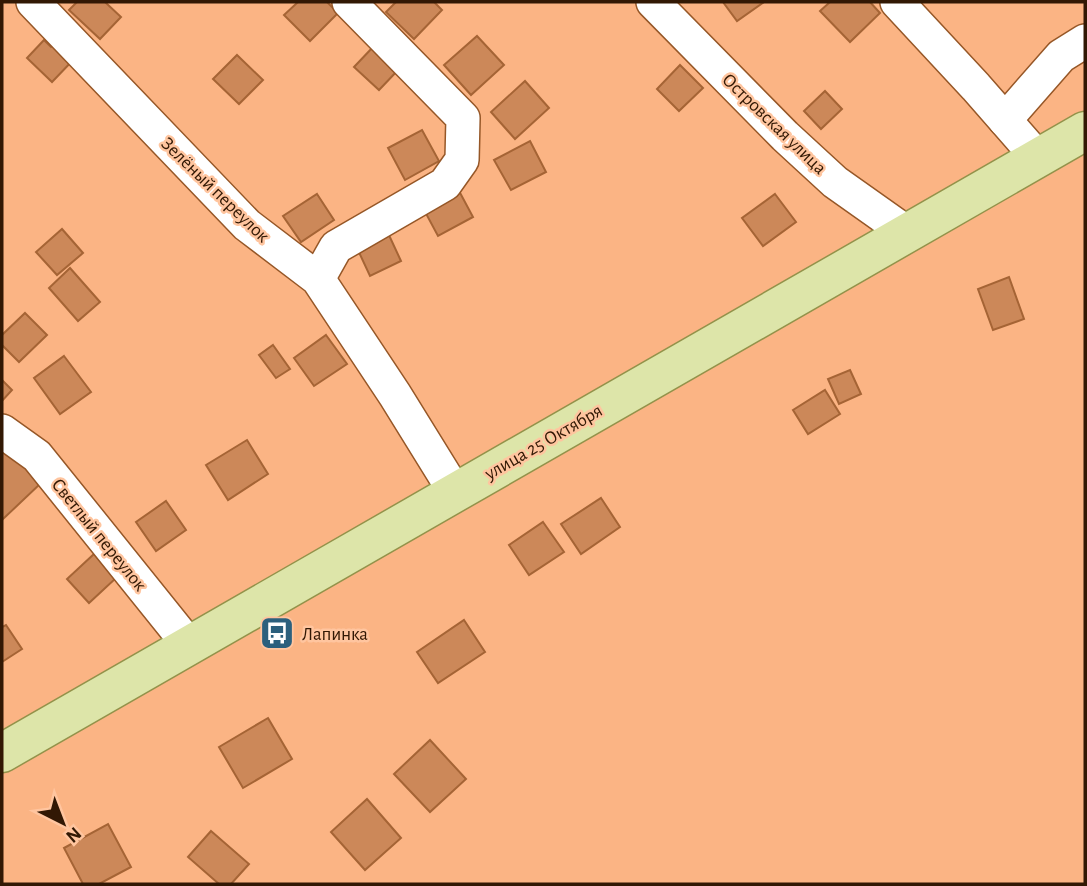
<svg xmlns="http://www.w3.org/2000/svg" width="1087" height="886" font-family="'Alegreya Sans',sans-serif">
	<style>
		.building { fill: #cc8859; stroke: #a56435; stroke-width: 2 }
		.lines { fill: none; stroke-linecap: round; stroke-linejoin: round }
		.minor-casing { stroke: #965727; stroke-width: 36 }
		.major-casing { stroke: #93924a; stroke-width: 41 }
		.minor { stroke: #fff; stroke-width: 33 }
		.major { stroke: #dde5a9; stroke-width: 38 }
		.labels { text-anchor: middle; stroke-width: 5; stroke-linejoin: round; paint-order: stroke }
		.street-label { font-size: 19px; fill: #321804; stroke: #ffc59f }
		.poi-label { font-size: 19px; fill: #321804; stroke: #ffc59f; text-anchor: start }
	</style>
	<rect width="100%" height="100%" fill="#fbb484"/>
	<g class="building">
		<polygon points="77,2 105,2 121,17 100,39 69,10"/>
		<polygon points="298,2 327,2 338,13 310,41 284,15"/>
		<polygon points="396,2 434,2 442,10 414,39 386,12"/>
		<polygon points="723,2 764,2 737,21"/>
		<polygon points="830,2 870,2 880,13 850,42 820,11"/>
		<polygon points="477,36 504,65 471,95 444,65"/>
		<polygon points="44,40 51,47 59,40 76,57 52,82 27,58"/>
		<polygon points="374,46 399,69 379,90 354,67"/>
		<polygon points="237,55 263,80 239,104 213,79"/>
		<polygon points="680,65 703,88 679,111 657,89"/>
		<polygon points="525,81 549,108 515,139 491,112"/>
		<polygon points="825,91 842,109 821,129 804,111"/>
		<polygon points="422,130 439,161 405,180 388,148"/>
		<polygon points="530,141 546,172 511,190 494,160"/>
		<polygon points="458,189 473,217 438,236 423,208"/>
		<polygon points="317,194 334,220 301,242 283,216"/>
		<polygon points="775,194 796,222 763,246 742,218"/>
		<polygon points="62,229 83,253 57,275 36,252"/>
		<polygon points="388,233 401,261 370,276 357,248"/>
		<polygon points="70,268 100,302 78,321 49,288"/>
		<polygon points="1009,277 1024,319 993,330 978,289"/>
		<polygon points="25,313 47,335 19,362 2,345 2,335"/>
		<polygon points="326,335 347,364 314,386 294,358"/>
		<polygon points="273,345 290,369 276,378 259,355"/>
		<polygon points="64,356 91,392 60,414 34,378"/>
		<polygon points="850,370 861,394 839,404 828,379"/>
		<polygon points="2,380 12,390 2,401"/>
		<polygon points="825,390 840,414 808,434 793,410"/>
		<polygon points="247,440 268,474 228,500 206,465"/>
		<polygon points="2,443 40,484 2,520"/>
		<polygon points="601,498 620,527 581,554 561,524"/>
		<polygon points="166,501 186,530 156,551 136,522"/>
		<polygon points="543,522 564,552 529,575 509,545"/>
		<polygon points="94,554 116,578 89,603 67,579"/>
		<polygon points="464,620 485,652 438,683 417,652"/>
		<polygon points="6,625 22,649 2,662 2,627"/>
		<polygon points="268,718 292,759 243,788 219,747"/>
		<polygon points="430,740 466,779 430,812 394,774"/>
		<polygon points="367,799 401,838 365,870 331,832"/>
		<polygon points="108,824 131,867 99,884 83,884 64,848"/>
		<polygon points="211,831 249,864 231,884 219,884 188,857"/>
	</g>
	<g class="lines">
		<g class="minor-casing">
			<g id="minor">
				<polyline points="33,2 247,225 318,279 395,395 455,492"/>
				<polyline points="653,2 785,136 835,182 907,233"/>
				<polyline points="897,2 976,87 1039,159"/>
				<polyline points="1005,120 1061,56 1085,41"/>
				<polyline points="318,279 336,247 445,184 462,160 463,118 349,2"/>
				<polyline points="2,431 37,456 189,645"/>
			</g>
		</g>
		<g class="major-casing">
			<polyline id="major" points="2,753 1085,131"/>
		</g>
		<use href="#minor" class="minor"/>
		<use href="#major" class="major"/>
	</g>
	<defs>
		<g id="bus-square" transform="scale(1.75)"><rect x="-9" y="-9" width="18" height="18" rx="4" fill="#2c607d" stroke="#ffc59f"/><path d="M-5-6H5V4H4V6H2V4H-2V6H-4V4H-5ZM-3.5-4V0h7V-4ZM-3.5 1.2v1.5H-2V1.2ZM2 1.2v1.5H3.5V1.2Z" fill="#fff"/></g>
	</defs>
	<g fill-rule="evenodd">
		<use href="#bus-square" x="277" y="633"/>
	</g>
	<g class="labels">
		<g class="street-label">
			<text transform="translate(775 123) rotate(44)" y="7">Островская улица</text>
			<text transform="translate(216 189) rotate(44)" y="7">Зелёный переулок</text>
			<text transform="translate(543 441) rotate(-30)" y="7">улица 25 Октября</text>
			<text transform="translate(100 534) rotate(51)" y="7">Светлый переулок</text>
		</g>
		<g class="poi-label">
			<text x="302" y="640">Лапинка</text>
		</g>
	</g>
	<rect width="1087" height="886" fill="none" stroke="#321804" stroke-width="7"/>
	<g transform="translate(63 823) rotate(138)" stroke="#ffc59f" stroke-width="5" paint-order="stroke">
	<path d="M0-5L12 26L0 18L-12 26Z" fill="#321804"/>
	<text y="-10" font-size="19" font-weight="bold" text-anchor="middle" fill="#321804">N</text>
	</g>
</svg>
